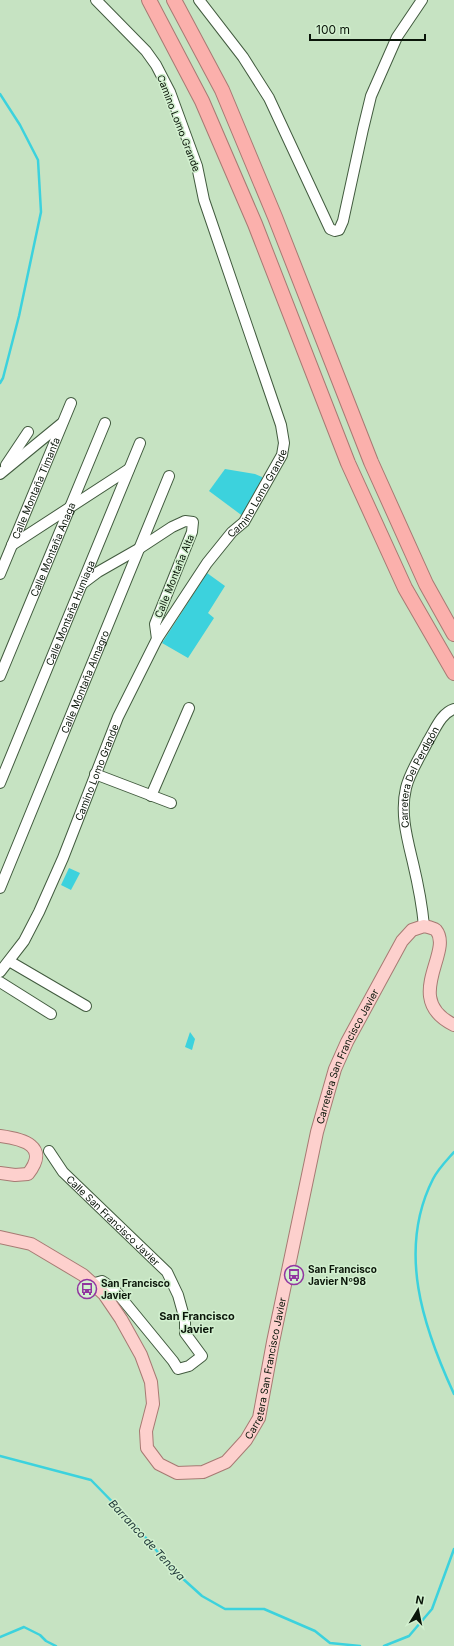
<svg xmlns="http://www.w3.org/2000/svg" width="454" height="1646" font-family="Inter,sans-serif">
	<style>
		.water { fill: #3cd2dd }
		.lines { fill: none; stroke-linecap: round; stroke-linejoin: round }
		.stream { stroke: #3cd2dd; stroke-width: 2.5 }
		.minor-casing { stroke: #425b3f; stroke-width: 12 }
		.major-casing { stroke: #a77a73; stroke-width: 14 }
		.highway-casing { stroke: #a77a73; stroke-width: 16 }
		.minor { stroke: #fff; stroke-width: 10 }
		.major { stroke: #fdd0cd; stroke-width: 12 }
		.highway { stroke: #fbb0ac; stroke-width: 14 }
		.labels { text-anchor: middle; stroke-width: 3; stroke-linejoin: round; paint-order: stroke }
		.street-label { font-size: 10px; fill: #0a1509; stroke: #d2f0cf }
		.poi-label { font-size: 10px; font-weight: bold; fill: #0a1509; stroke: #d2f0cf; text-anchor: start }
		.neighbourhood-label { font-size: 11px; font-weight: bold; fill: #0a1509; stroke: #d2f0cf }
		.water-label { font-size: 11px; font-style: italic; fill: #183032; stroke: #d2f0cf }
	</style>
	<rect width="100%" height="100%" fill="#c6e3c2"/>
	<g class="water">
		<polygon points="225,469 255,474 262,477 262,484 244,517 209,491"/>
		<polygon points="207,573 225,586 208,613 214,618 188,658 162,643"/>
		<polygon points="69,868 80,873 71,890 61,885"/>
		<polygon points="190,1032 195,1039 192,1050 185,1047"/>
	</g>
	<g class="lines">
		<g class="stream">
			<polyline points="0,94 20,125 38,160 41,212 19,316 3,378 0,383"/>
			<path d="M454,1152C447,1160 438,1169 433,1179C397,1250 423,1327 454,1394"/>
			<polyline points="0,1456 91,1480 136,1526 171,1568 202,1596 225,1609 264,1609 315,1631 330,1643 360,1646"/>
			<polyline points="0,1637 24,1627 40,1635 46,1641 56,1646"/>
			<polyline points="384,1646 409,1636 432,1609 454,1549"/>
		</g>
		<g class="minor-casing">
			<g id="minor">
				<polyline points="199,0 243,57 269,98 330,229 335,231 339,230 343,221 363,129 371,96 397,37 422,0"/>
				<polyline points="6,465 28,432"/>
				<polyline points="0,474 61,424"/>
				<polyline points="12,545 129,469"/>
				<path id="s1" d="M0,574L71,403"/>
				<polyline points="82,584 98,572 140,548 172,527 185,521 193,522 192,532 155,624 157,639"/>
				<path id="s2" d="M0,676L105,423"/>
				<polyline points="95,774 171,803"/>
				<path id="s3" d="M0,783L140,443"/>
				<polyline points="151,796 189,708"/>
				<path id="s4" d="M0,888L169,476"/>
				<path id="s5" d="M424,926C422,904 418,884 413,863C407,838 400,813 406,788C410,771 421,756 428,741C435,730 441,713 454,709"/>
				<polyline points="9,961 86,1006"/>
				<path id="s6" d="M0,972L24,941L39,912L63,858L118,717L157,639L207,563L232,532L244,522L282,455L284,443L281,425L204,200L197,166L170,92L156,65L146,51L96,0"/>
				<polyline points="0,982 51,1014"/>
				<path id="s7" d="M49,1151L63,1172L167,1272L178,1295L185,1320V1333L202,1356L189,1366L178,1369L173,1361L114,1289L102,1281L92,1284"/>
			</g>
		</g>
		<g class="major-casing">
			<g id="major">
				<path d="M0,1136C23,1139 50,1146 28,1174L15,1175L0,1173"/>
				<path id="s8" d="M0,1237L31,1244L83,1275L104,1294L121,1319L141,1355L151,1382L153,1404L146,1431L147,1448L159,1464L177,1473L203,1472L226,1462L246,1440L259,1418L273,1342L317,1132L335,1069L347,1042L402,941L412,930L424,926C428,927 433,928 436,930C454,952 401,999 454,1025"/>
			</g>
		</g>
		<g class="highway-casing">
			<g id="highway">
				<polyline points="149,0 202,101 255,224 348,463 405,588 454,673"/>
				<polyline points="174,0 222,90 275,217 371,462 426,584 454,634"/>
			</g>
		</g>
		<use href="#minor" class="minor"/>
		<use href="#major" class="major"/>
		<use href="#highway" class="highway"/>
	</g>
	<defs>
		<g id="bus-ring" transform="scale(1)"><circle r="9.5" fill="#d2f0cf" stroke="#9135a0" stroke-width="1.5"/><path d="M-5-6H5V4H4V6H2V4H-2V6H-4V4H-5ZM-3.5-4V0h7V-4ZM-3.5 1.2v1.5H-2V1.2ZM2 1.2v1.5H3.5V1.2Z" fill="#9135a0"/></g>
	</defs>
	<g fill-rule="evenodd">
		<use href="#bus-ring" x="294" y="1275"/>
		<use href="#bus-ring" x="87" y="1289"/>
	</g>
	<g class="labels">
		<g class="street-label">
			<text transform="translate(179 123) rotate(69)" y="4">Camino Lomo Grande</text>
			<text dy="4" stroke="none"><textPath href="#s1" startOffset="93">Calle Montaña Timanfa</textPath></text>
			<text dy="4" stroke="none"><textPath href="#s6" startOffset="547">Camino Lomo Grande</textPath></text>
			<text dy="4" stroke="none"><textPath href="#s2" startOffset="137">Calle Montaña Anaga</textPath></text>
			<text transform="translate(174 576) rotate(-68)" y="4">Calle Montaña Alta</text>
			<text dy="4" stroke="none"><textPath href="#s3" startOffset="184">Calle Montaña Humiaga</textPath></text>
			<text dy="4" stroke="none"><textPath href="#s4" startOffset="223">Calle Montaña Almagro</textPath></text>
			<text dy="4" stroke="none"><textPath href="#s6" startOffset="223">Camino Lomo Grande</textPath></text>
			<text dy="4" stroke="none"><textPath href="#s5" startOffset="154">Carretera Del Perdigón</textPath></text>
			<text dy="4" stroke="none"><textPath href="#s8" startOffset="808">Carretera San Francisco Javier</textPath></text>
			<text dy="4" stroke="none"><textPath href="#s7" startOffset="95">Calle San Francisco Javier</textPath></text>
			<text dy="4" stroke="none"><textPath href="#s8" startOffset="484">Carretera San Francisco Javier</textPath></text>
		</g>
		<g class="poi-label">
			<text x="308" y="1273">San Francisco<tspan x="308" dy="12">Javier Nº98</tspan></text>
			<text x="101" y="1287">San Francisco<tspan x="101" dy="12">Javier</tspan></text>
		</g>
		<g class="neighbourhood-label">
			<text x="197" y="1320">San Francisco<tspan x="197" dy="13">Javier</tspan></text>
		</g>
		<g class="water-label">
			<text transform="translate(147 1540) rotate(47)" y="4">Barranco de Tenoya</text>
		</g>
	</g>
	<g transform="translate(418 1610) rotate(10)" stroke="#d2f0cf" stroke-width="3" paint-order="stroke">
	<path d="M0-3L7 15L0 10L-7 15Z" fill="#0a1509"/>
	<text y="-6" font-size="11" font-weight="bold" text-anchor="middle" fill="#0a1509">N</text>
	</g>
	<path d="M310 34v6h115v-6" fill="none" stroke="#0a1509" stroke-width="2"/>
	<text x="316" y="34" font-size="12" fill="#0a1509" stroke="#d2f0cf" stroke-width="3" paint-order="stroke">100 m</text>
</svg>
